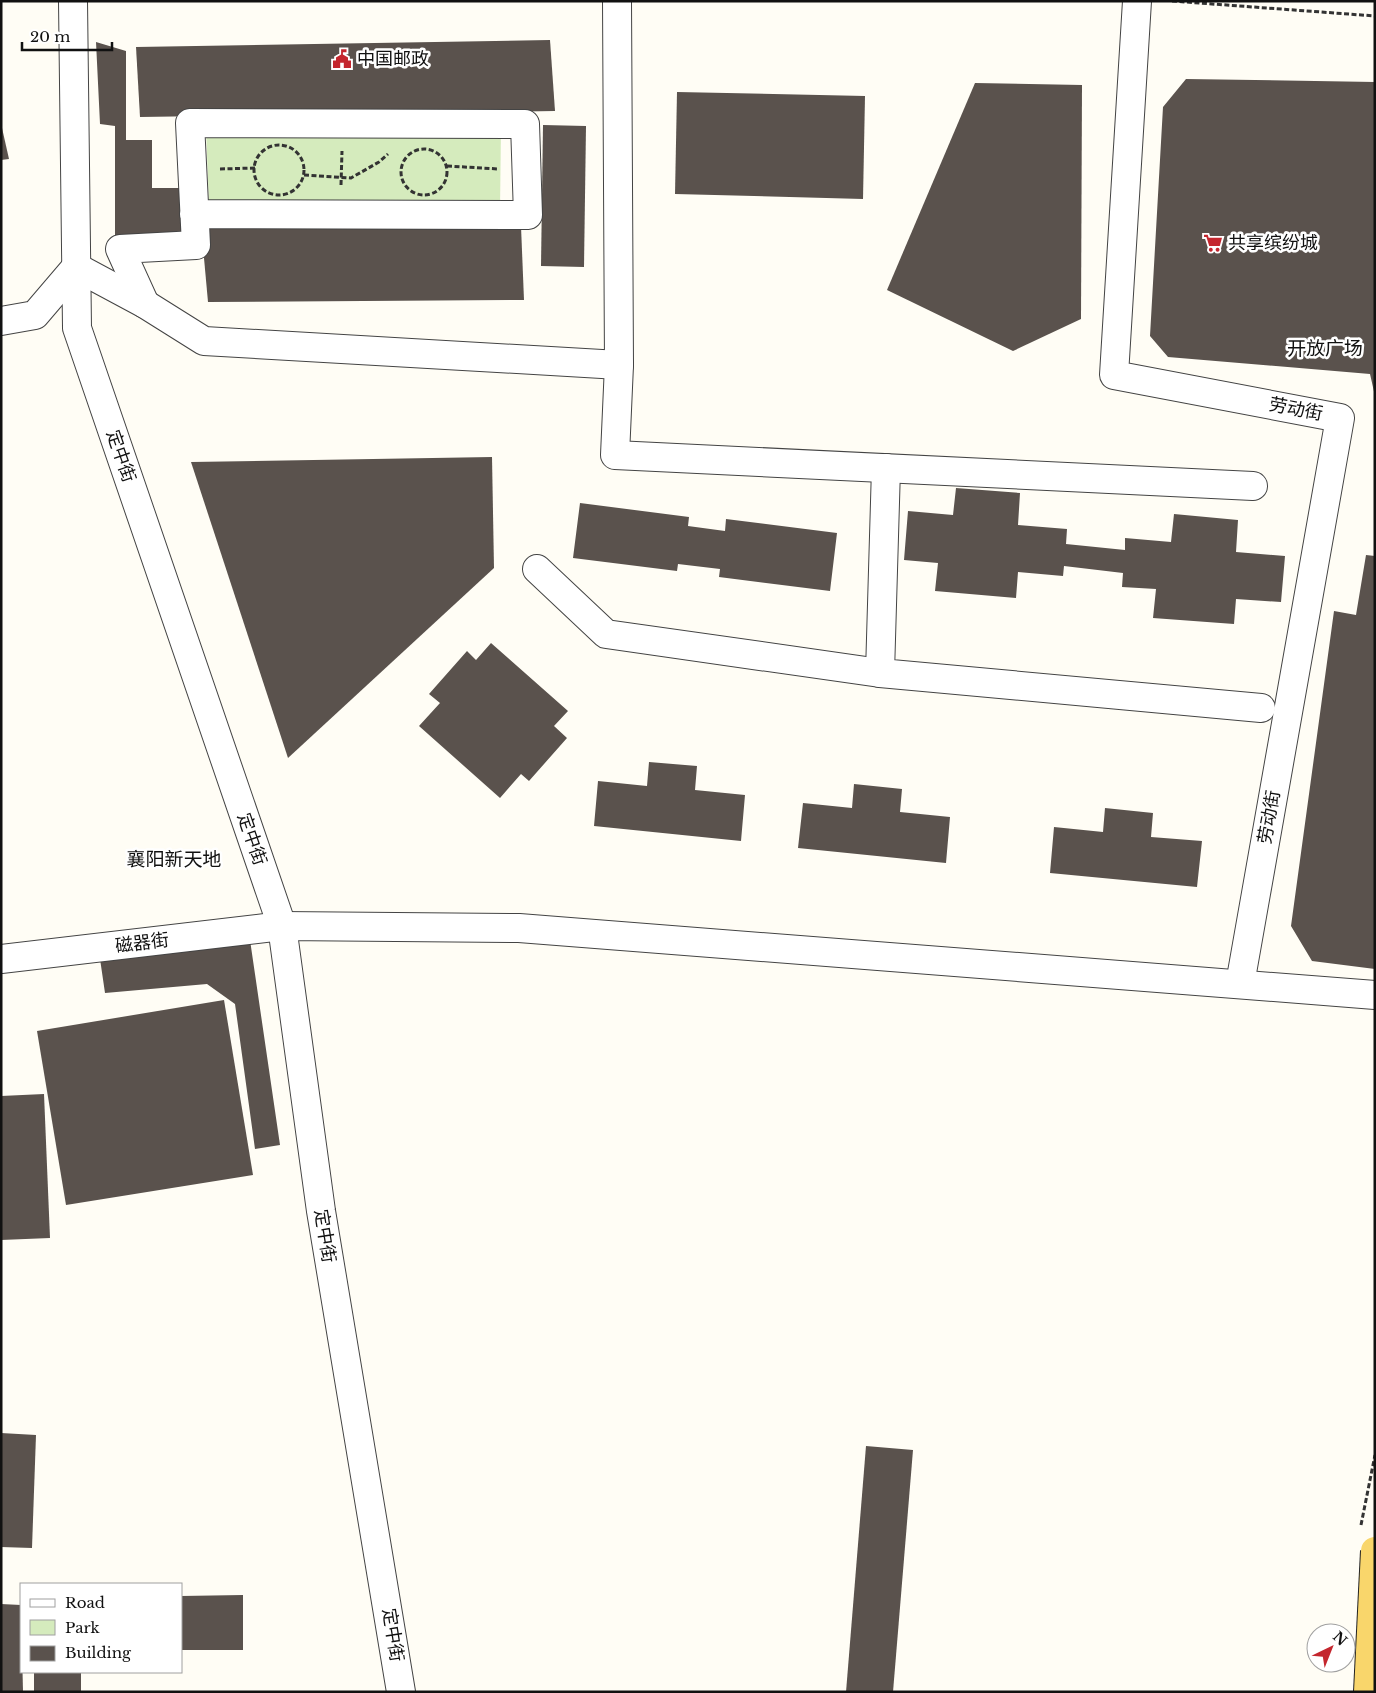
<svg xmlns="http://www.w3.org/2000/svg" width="1376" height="1693" font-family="'Libre Baskerville','Noto Sans SC',serif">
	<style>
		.green { fill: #d5ebbd }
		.building { fill: #5a524d }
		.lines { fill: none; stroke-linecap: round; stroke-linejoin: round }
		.minor-casing { stroke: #444; stroke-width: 30 }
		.path { stroke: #333; stroke-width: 3; stroke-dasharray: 5 2.5; stroke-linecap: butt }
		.minor { stroke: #fff; stroke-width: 28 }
		.major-bridge-casing { stroke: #222; stroke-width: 30; stroke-linecap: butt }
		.major-bridge { stroke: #f9d66b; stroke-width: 28 }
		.labels { text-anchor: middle; stroke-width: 5; stroke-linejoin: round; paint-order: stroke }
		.poi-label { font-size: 18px; fill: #111; stroke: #fff; text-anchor: start }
		.street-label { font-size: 18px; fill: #111; stroke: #fff }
		.neighbourhood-label { font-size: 19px; fill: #111; stroke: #fff }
	</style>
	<rect width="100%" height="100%" fill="#fffdf5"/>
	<polygon class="green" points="501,126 500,210 209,206 206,128"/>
	<g class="building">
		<polygon points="550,40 555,111 140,117 136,47"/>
		<polygon points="96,42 126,51 126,140 152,140 152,188 188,188 189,238 115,238 115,126 100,124"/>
		<polygon points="1186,79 1375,82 1375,396 1370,374 1168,357 1150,336 1163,107"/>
		<polygon points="975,83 1082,85 1081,319 1013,351 887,290"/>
		<polygon points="677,92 865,96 863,199 675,194"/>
		<polygon points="543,125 586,126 584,267 541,266"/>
		<polygon points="2,128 9,159 1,160 1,129"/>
		<polygon points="201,225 521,226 524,300 208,302"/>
		<polygon points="492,457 494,568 288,758 191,462"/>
		<polygon points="956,488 1020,493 1018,525 1067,529 1066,544 1125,550 1125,538 1171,542 1174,514 1238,520 1236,552 1285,556 1281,602 1236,599 1234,624 1153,618 1156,589 1122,587 1123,573 1064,566 1063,576 1018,572 1016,598 935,591 938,563 904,560 908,511 953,515"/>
		<polygon points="580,503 689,517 688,526 725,531 726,519 837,533 830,591 719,577 720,569 678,564 677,571 573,558"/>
		<polygon points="1366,555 1375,556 1375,969 1312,961 1291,926 1334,611 1356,615"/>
		<polygon points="491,643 568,711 554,726 567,738 529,781 521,774 500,798 419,726 440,703 429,694 467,651 476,660"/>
		<polygon points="649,762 697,766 695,790 745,795 741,841 594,826 598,781 647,786"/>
		<polygon points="854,784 902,789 900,812 950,817 946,863 798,848 803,803 852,808"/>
		<polygon points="1105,808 1153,813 1151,837 1202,841 1197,887 1050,873 1054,827 1103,832"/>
		<polygon points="250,940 280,1145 255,1149 235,1004 207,984 105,993 99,952"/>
		<polygon points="224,1000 253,1175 66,1205 37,1031"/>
		<polygon points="44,1094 50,1238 1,1240 1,1096"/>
		<polygon points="1,1433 36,1435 32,1548 1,1547"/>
		<polygon points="866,1446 913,1450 893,1692 846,1692"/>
		<polygon points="243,1595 243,1650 181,1650 181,1596"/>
		<polygon points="1,1604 21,1605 23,1692 1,1692"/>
		<rect x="34" y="1672" width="47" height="20"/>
	</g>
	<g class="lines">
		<g class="minor-casing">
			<g id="minor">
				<polyline points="73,1 77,328 282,926 321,1211 401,1692"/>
				<polyline points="1137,1 1114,375 1340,418 1240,984"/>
				<polyline points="145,304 120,249 196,245 190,123 525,124 528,215 194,214"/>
				<polyline points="1,321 35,315 76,267 145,304 204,341 619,365 617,1"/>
				<polyline points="619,365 615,455 1253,486"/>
				<polyline points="886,468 880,673 1261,708"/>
				<polyline points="537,569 606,634 880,673"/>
				<polyline points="1,959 282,926 519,928 1375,995"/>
			</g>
		</g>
		<g class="path">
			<polyline points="1172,1 1375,16"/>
			<circle cx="279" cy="170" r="25"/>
			<circle cx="424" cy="172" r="23"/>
			<polyline points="447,166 499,169"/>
			<polyline points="220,169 255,168"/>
			<polyline points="304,175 351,178 379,162 388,154"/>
			<polyline points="341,185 342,151"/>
			<polyline points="1361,1525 1375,1455"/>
		</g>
		<use href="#minor" class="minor"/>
		<g class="major-bridge-casing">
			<polyline id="major-bridge" points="1368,1692 1375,1551"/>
		</g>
		<use href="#major-bridge" class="major-bridge"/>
	</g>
	<defs>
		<g id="civic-bare" transform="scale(1.5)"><path d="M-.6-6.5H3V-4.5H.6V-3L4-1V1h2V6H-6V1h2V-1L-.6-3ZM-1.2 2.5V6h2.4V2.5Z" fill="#c4262e" stroke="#fff" stroke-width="2.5" paint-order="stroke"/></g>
		<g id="supermarket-bare" transform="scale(1.5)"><path d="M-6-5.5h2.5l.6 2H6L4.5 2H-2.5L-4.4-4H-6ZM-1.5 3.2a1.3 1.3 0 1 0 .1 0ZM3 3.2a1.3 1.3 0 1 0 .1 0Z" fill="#c4262e" stroke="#fff" stroke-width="2.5" paint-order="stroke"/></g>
	</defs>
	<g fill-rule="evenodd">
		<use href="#civic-bare" x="342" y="59"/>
		<use href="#supermarket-bare" x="1213" y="243"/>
	</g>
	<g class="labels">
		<g class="poi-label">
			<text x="357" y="65">中国邮政</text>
			<text x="1228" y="249">共享缤纷城</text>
		</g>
		<g class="street-label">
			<text transform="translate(1296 409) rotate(11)" y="6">劳动街</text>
			<text transform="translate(121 456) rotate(71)" y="6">定中街</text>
			<text transform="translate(1269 817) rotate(-80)" y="6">劳动街</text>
			<text transform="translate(252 839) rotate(71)" y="6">定中街</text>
			<text transform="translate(142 943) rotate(-7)" y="6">磁器街</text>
			<text transform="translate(325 1236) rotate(81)" y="6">定中街</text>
			<text transform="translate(393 1635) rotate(81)" y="6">定中街</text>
		</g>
		<g class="neighbourhood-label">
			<text x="1325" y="355">开放广场</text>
			<text x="174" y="866">襄阳新天地</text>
		</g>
	</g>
	<rect width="1376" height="1693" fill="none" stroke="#111111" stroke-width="5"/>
	<rect x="20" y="1583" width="162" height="90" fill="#ffffff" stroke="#a0a0a0"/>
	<rect x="30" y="1599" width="25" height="8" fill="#ffffff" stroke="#a0a0a0"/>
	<text x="65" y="1608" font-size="15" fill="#111111">Road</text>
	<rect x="30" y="1620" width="25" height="15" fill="#d5ebbd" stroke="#a0a0a0"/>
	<text x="65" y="1633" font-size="15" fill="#111111">Park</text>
	<rect x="30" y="1646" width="25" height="15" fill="#5a524d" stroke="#a0a0a0"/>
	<text x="65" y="1658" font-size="15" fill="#111111">Building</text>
	<g transform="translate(1331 1648) rotate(43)"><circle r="24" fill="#ffffff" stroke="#a0a0a0"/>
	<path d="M0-4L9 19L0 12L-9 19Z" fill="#c4262e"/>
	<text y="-8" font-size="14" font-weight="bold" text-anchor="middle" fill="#111111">N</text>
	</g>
	<path d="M22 42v8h90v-8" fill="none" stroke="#111111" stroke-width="2.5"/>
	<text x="30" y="42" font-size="15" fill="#111111" stroke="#ffffff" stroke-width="4" paint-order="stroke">20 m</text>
</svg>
